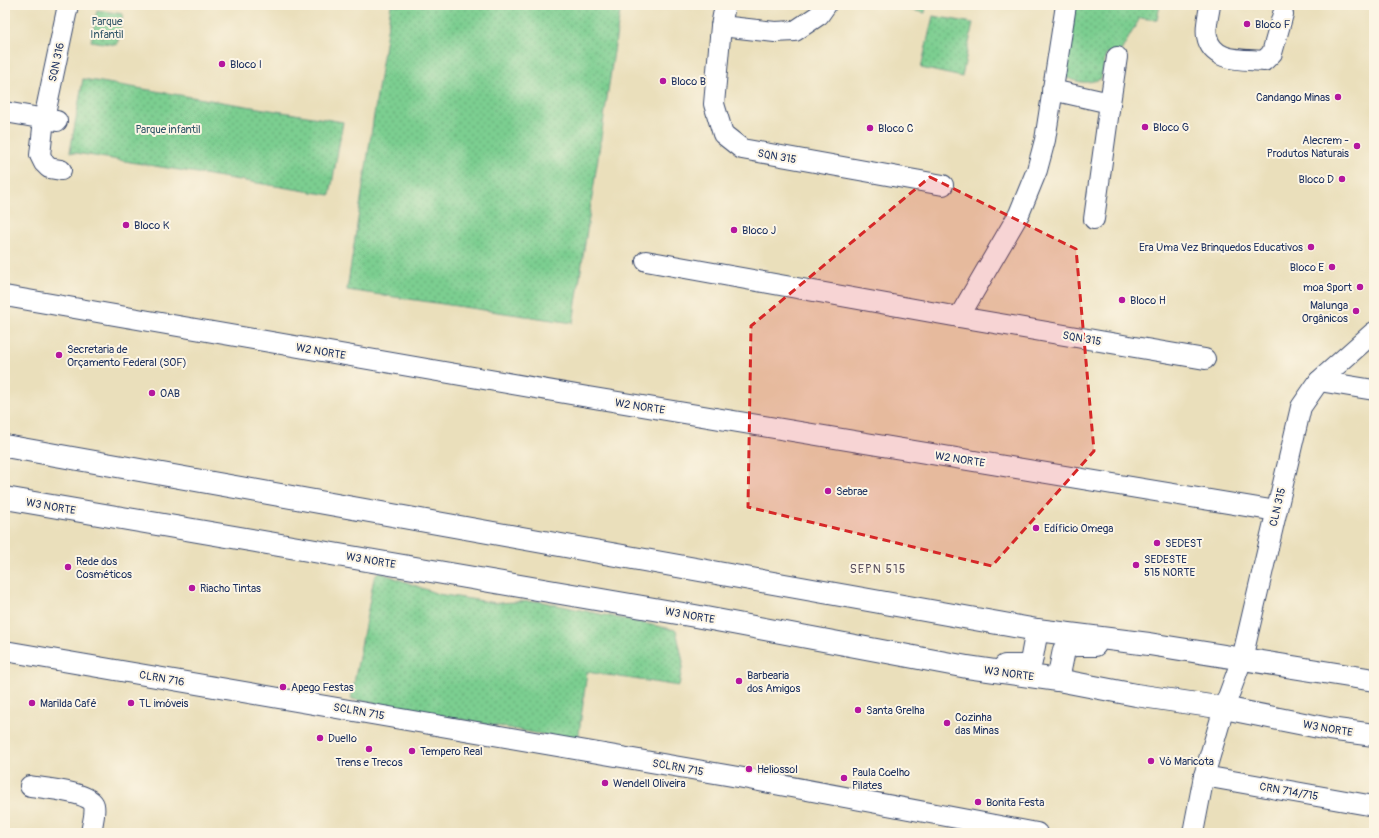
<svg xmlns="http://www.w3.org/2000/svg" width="1379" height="838" font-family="Pangolin,sans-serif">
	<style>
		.grass { fill: url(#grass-dots); stroke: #4c7e77 }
		.pitch { fill: #7cce90; stroke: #4c7e77 }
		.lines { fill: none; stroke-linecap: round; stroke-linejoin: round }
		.minor-casing { stroke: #3a496c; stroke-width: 22 }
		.major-casing { stroke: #3a496c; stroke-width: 24 }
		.minor { stroke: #fff; stroke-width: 20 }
		.major { stroke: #fff; stroke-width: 22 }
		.marked { fill: #d62828; fill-opacity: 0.2; stroke: #d62828; stroke-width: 3; stroke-dasharray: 8 5; stroke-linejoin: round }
		.poi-dot { fill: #b5179e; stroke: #fcf5e5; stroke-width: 1.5 }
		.labels { text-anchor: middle; stroke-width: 4; stroke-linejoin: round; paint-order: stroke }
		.park-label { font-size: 11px; fill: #33576a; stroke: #fcf5e5 }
		.poi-label { font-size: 11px; fill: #1b2f5e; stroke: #fcf5e5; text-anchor: start }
		.street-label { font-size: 11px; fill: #1b2f5e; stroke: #fcf5e5 }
		.neighbourhood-label { font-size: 12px; letter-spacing: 1px; fill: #5c5361; stroke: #fcf5e5 }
	</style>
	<defs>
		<pattern id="grass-dots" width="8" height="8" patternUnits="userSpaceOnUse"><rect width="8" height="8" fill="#7cce90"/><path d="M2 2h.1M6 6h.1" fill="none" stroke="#65a879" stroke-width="1.8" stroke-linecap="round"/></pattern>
	</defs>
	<rect width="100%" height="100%" fill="#fcf5e5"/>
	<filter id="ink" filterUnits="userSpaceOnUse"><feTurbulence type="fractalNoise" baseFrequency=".025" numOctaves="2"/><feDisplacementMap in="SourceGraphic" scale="8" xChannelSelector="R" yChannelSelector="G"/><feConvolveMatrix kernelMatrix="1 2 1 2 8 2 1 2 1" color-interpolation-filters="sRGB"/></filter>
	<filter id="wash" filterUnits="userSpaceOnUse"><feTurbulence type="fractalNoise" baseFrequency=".012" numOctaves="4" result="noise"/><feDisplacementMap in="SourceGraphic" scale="16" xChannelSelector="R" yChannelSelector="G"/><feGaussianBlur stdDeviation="0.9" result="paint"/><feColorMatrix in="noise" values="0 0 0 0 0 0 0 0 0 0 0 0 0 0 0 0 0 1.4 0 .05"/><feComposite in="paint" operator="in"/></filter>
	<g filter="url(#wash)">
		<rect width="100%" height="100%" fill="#eadfbb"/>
		<g class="grass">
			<polygon points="391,5 621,5 573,323 347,290"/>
			<path d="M1071,5H1160L1157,20L1140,18L1121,51L1106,54L1101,79C1085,84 1078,83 1063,76Z"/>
			<polygon points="97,10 123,14 117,45 91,41"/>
			<polygon points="933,16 973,23 962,77 921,68"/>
			<polygon points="83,79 343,122 330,195 70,152"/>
			<polygon points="379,572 438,594 496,603 538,601 676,630 683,662 679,686 587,672 578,741 351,699 373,583 374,578"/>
		</g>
		<polygon class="pitch" points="888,5 926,5 925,13"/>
	</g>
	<g filter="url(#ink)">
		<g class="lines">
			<g class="minor-casing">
				<g id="minor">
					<polyline points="725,5 721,26 714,104 723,134 742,149 943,185"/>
					<path d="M1210,5C1209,14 1205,27 1207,36C1212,63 1243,59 1264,61L1272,53L1283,14"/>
					<polyline points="721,26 775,32 795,31 819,15 826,5"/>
					<polyline points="1052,90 1110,103 1117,57"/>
					<polyline points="5,112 57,121"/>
					<polyline points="61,170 49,168 44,163 40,155 44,119 68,5"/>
					<polyline points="1094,219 1110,103"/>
					<polyline points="646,261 959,317 1205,359"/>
					<polyline points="5,296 588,397 1276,511"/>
					<polyline points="959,317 1019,214 1037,170 1045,140 1066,5"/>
					<polyline points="1319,381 1374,390"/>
					<polyline points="5,651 738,777 1037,833"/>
					<polyline points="1204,776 1374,806"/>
					<path d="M30,786C42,788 91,792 94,805C96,814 92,824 91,833"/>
					<polyline points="1193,833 1204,776 1224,708 1242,659 1301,407 1319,381 1374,332"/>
				</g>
			</g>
			<g class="major-casing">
				<g id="major">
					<polyline points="5,446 1037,630 1149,644 1374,680"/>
					<polyline points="5,498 695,616 967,667 1058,680 1136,695 1224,708 1329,729 1374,735"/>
					<polyline points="1005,666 1025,666 1031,662 1037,630"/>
					<polyline points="1058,680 1064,650 1073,645 1095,645"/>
				</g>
			</g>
			<use href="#minor" class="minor"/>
			<use href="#major" class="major"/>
		</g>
	</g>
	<path class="marked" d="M930,177L1076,249L1094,451L992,566L748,507L751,326Z"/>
	<g class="poi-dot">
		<circle cx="1247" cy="24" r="4"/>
		<circle cx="222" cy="64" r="4"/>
		<circle cx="663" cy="81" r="4"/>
		<circle cx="1338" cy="97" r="4"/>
		<circle cx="1145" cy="127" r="4"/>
		<circle cx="870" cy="128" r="4"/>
		<circle cx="1357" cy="146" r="4"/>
		<circle cx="1342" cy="179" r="4"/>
		<circle cx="126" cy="225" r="4"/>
		<circle cx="734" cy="230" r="4"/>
		<circle cx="1311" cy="247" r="4"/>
		<circle cx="1332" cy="267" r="4"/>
		<circle cx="1360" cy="287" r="4"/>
		<circle cx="1122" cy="300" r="4"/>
		<circle cx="1356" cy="311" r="4"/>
		<circle cx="59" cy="355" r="4"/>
		<circle cx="152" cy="393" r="4"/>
		<circle cx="828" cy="491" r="4"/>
		<circle cx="1036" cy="528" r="4"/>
		<circle cx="1157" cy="543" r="4"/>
		<circle cx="1136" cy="565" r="4"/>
		<circle cx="68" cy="567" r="4"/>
		<circle cx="192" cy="588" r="4"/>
		<circle cx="739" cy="681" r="4"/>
		<circle cx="283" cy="687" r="4"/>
		<circle cx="32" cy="703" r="4"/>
		<circle cx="131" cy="703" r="4"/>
		<circle cx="858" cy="710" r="4"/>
		<circle cx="947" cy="723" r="4"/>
		<circle cx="320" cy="738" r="4"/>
		<circle cx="369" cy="749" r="4"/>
		<circle cx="412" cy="751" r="4"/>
		<circle cx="1151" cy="761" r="4"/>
		<circle cx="749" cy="769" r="4"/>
		<circle cx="844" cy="778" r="4"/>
		<circle cx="605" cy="783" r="4"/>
		<circle cx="978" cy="802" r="4"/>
	</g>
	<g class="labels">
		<g class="park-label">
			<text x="107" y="25">Parque<tspan x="107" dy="13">Infantil</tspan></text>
			<text x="168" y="133">Parque infantil</text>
		</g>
		<g class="poi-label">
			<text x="1255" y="28">Bloco F</text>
			<text x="230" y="68">Bloco I</text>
			<text x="671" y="85">Bloco B</text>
			<text x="1330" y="101" text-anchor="end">Candango Minas</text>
			<text x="1153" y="131">Bloco G</text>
			<text x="878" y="132">Bloco C</text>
			<text x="1349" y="144" text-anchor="end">Alecrem -<tspan x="1349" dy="13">Produtos Naturais</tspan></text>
			<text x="1334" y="183" text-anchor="end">Bloco D</text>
			<text x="134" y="229">Bloco K</text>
			<text x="742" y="234">Bloco J</text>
			<text x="1303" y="251" text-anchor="end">Era Uma Vez Brinquedos Educativos</text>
			<text x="1324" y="271" text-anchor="end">Bloco E</text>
			<text x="1352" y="291" text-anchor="end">moa Sport</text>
			<text x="1130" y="304">Bloco H</text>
			<text x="1348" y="309" text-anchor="end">Malunga<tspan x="1348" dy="13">Orgânicos</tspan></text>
			<text x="67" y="353">Secretaria de<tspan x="67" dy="13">Orçamento Federal (SOF)</tspan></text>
			<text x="160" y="397">OAB</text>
			<text x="836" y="495">Sebrae</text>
			<text x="1044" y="532">Edíficio Omega</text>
			<text x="1165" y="547">SEDEST</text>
			<text x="1144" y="563">SEDESTE<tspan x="1144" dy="13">515 NORTE</tspan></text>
			<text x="76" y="565">Rede dos<tspan x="76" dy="13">Cosméticos</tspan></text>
			<text x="200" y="592">Riacho Tintas</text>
			<text x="747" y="679">Barbearia<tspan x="747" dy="13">dos Amigos</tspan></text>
			<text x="291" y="691">Apego Festas</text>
			<text x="40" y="707">Marilda Café</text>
			<text x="139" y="707">TL imóveis</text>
			<text x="866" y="714">Santa Grelha</text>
			<text x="955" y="721">Cozinha<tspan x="955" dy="13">das Minas</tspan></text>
			<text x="328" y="742">Duello</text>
			<text x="420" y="755">Tempero Real</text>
			<text x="1159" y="765">Vó Maricota</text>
			<text x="369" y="766" text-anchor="middle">Trens e Trecos</text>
			<text x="757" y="773">Heliossol</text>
			<text x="852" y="776">Paula Coelho<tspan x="852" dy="13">Pilates</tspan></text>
			<text x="613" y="787">Wendell Oliveira</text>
			<text x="986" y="806">Bonita Festa</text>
		</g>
		<g class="street-label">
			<text transform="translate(56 62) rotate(-78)" y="4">SQN 316</text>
			<text transform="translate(777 156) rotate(10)" y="4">SQN 315</text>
			<text transform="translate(1082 338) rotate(10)" y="4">SQN 315</text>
			<text transform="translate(321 351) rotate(10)" y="4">W2 NORTE</text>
			<text transform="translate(640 406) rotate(9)" y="4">W2 NORTE</text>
			<text transform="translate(960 459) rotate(9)" y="4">W2 NORTE</text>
			<text transform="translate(51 506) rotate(10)" y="4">W3 NORTE</text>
			<text transform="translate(1277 507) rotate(-77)" y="4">CLN 315</text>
			<text transform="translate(371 560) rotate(10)" y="4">W3 NORTE</text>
			<text transform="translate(690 615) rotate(10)" y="4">W3 NORTE</text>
			<text transform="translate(1009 673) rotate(8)" y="4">W3 NORTE</text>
			<text transform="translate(162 678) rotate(10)" y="4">CLRN 716</text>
			<text transform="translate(359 711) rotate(10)" y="4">SCLRN 715</text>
			<text transform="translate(1328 728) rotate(10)" y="4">W3 NORTE</text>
			<text transform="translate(678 767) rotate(10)" y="4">SCLRN 715</text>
			<text transform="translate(1289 791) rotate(10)" y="4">CRN 714/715</text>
		</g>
		<g class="neighbourhood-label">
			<text x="878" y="573">SEPN 515</text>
		</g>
	</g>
	<rect width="1379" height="838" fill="none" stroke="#fcf5e5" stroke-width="20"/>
</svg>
